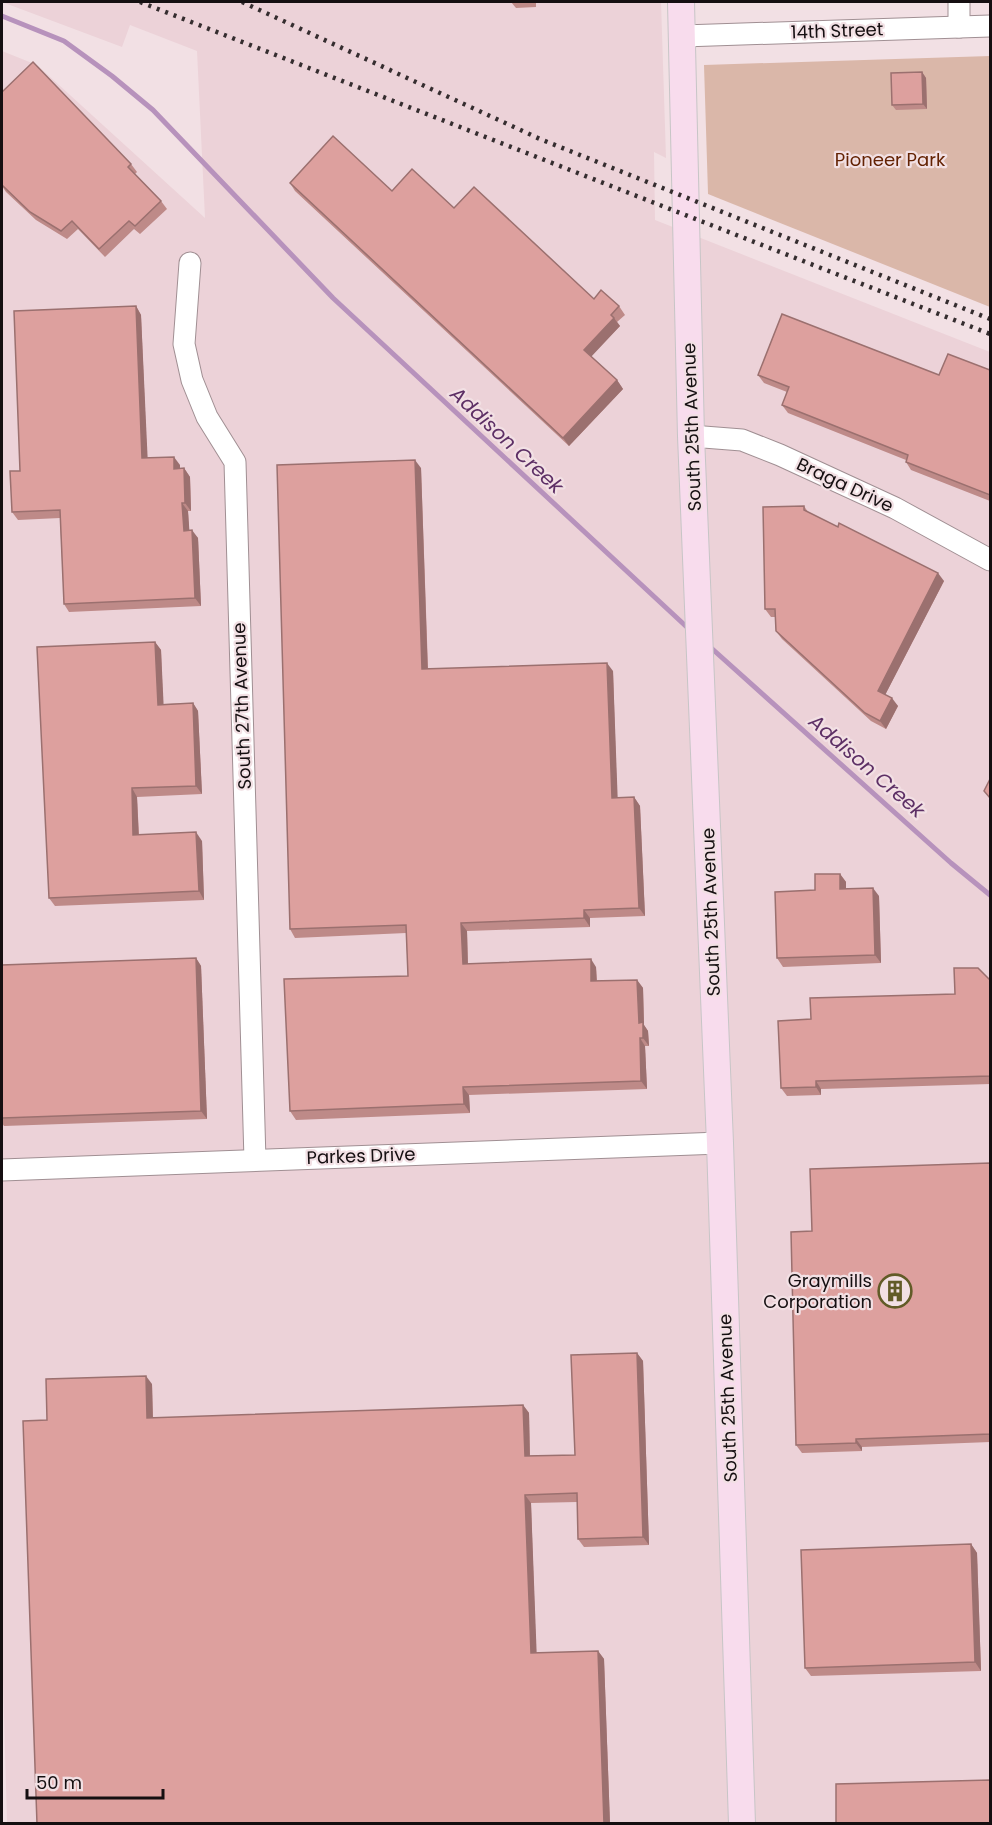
<svg xmlns="http://www.w3.org/2000/svg" width="992" height="1825" font-family="Poppins,sans-serif">
	<style>
		.built { fill: #ecd2d8 }
		.green { fill: #dab7a9 }
		.lines { fill: none; stroke-linecap: round; stroke-linejoin: round }
		.stream { stroke: #b792bc; stroke-width: 5 }
		.minor-casing { stroke: #a08f93; stroke-width: 23 }
		.major-casing { stroke: #c7c5c6; stroke-width: 28 }
		.minor { stroke: #fff; stroke-width: 21 }
		.major { stroke: #f8dced; stroke-width: 26 }
		.rail { stroke: #352d2f; stroke-width: 4.5; stroke-dasharray: 3 6; stroke-linecap: butt }
		.wall { fill: #be8a88 }
		.shaded-wall { fill: #9b706f }
		.building { fill: #dda09e; stroke: #9b706f; stroke-width: 1.5 }
		.labels { text-anchor: middle; stroke-width: 4.5; stroke-linejoin: round; paint-order: stroke }
		.street-label { font-size: 18px; fill: #150f11; stroke: #f2e0e4 }
		.park-label { font-size: 18px; fill: #632203; stroke: #f2e0e4 }
		.poi-label { font-size: 18px; fill: #150f11; stroke: #f2e0e4; text-anchor: end }
		.water-label { font-size: 20px; font-style: italic; fill: #5d2f65; stroke: #f2e0e4 }
	</style>
	<rect width="100%" height="100%" fill="#f2e0e4"/>
	<polygon class="built" points="2,2 661,2 666,158 654,152 655,220 990,352 990,1823 7,1823 2,1643 2,51 37,65 205,218 197,51 130,25 122,47"/>
	<polygon class="green" points="990,56 990,307 708,194 704,65"/>
	<g class="lines">
		<g class="stream">
			<polyline points="2,16 64,41 112,76 153,110 333,298 690,630"/>
			<polyline points="709,646 951,863 990,895"/>
		</g>
		<g class="minor-casing">
			<g id="minor">
				<polyline points="959,2 959,27"/>
				<polyline points="683,36 990,26"/>
				<polyline points="190,263 184,344 192,380 207,417 235,462 255,1160"/>
				<polyline points="691,436 742,440 780,455 895,508 990,560"/>
				<polyline points="2,1170 720,1143"/>
			</g>
		</g>
		<g class="major-casing">
			<polyline id="major" points="681,2 691,436 720,1143 742,1824"/>
		</g>
		<use href="#minor" class="minor"/>
		<use href="#major" class="major"/>
		<g class="rail">
			<polyline points="140,2 990,334"/>
			<polyline points="242,2 540,139 990,319"/>
		</g>
	</g>
	<g class="wall">
		<polygon points="511,2 536,2 536,7 516,8"/>
		<polygon points="799,2 838,2 800,3"/>
		<polygon points="922,72 926,78 927,109 896,110 892,105"/>
		<polygon points="2,92 131,164 137,172 135,174 161,201 167,209 140,234 134,229 105,257 78,229 67,239 36,220 6,192 2,186"/>
		<polygon points="290,183 392,191 454,208 594,299 619,306 625,315 617,322 620,326 591,356 617,380 623,389 569,446 295,191"/>
		<polygon points="136,306 141,315 147,458 180,465 180,469 184,468 190,477 191,511 188,511 189,530 198,538 201,606 69,612 64,604 60,518 18,520 12,512 20,471"/>
		<polygon points="990,370 990,501 911,470 906,462 906,460 788,413 782,405 787,392 764,383 758,375 939,375"/>
		<polygon points="421,468 428,668 613,671 617,798 634,797 640,806 645,916 590,918 590,927 467,931 468,964 596,967 597,981 637,980 643,988 644,1025 648,1031 649,1046 645,1046 647,1089 469,1095 470,1113 296,1120 290,1111 408,976 406,933 295,938 290,929"/>
		<polygon points="804,506 808,512 944,581 885,695 898,706 886,729 871,721 782,639 776,631 775,617 771,617 765,609"/>
		<polygon points="155,642 161,650 163,704 193,703 198,711 202,794 137,797 139,835 202,841 204,900 55,906 49,898"/>
		<polygon points="840,874 846,882 846,889 879,896 881,963 783,967 777,958 815,890"/>
		<polygon points="196,958 201,966 207,1119 4,1126 2,1123 2,965"/>
		<polygon points="990,980 990,1084 821,1089 821,1095 787,1096 781,1088 811,1019 955,994"/>
		<polygon points="990,1163 990,1442 862,1447 862,1451 802,1453 796,1445 812,1231"/>
		<polygon points="637,1353 643,1361 649,1545 584,1547 578,1539 577,1502 531,1503 536,1653 598,1651 604,1659 610,1824 47,1420 152,1384 153,1418 523,1405 529,1413 530,1456 575,1455"/>
		<polygon points="971,1544 977,1553 981,1671 811,1676 805,1668"/>
	</g>
	<g class="shaded-wall">
		<polygon points="922,72 926,78 927,109 923,104"/>
		<polygon points="136,306 141,315 148,466 142,458"/>
		<polygon points="614,318 620,326 590,358 584,350"/>
		<polygon points="617,380 623,389 569,446 563,438"/>
		<polygon points="174,457 180,465 180,477 174,469"/>
		<polygon points="415,460 421,468 428,677 422,669"/>
		<polygon points="184,468 190,477 191,511 185,503"/>
		<polygon points="182,503 188,511 190,539 184,531"/>
		<polygon points="192,530 198,538 201,606 195,598"/>
		<polygon points="938,573 944,581 883,699 878,691"/>
		<polygon points="155,642 161,650 164,713 158,705"/>
		<polygon points="607,663 613,671 618,807 612,798"/>
		<polygon points="892,698 898,706 886,729 880,721"/>
		<polygon points="193,703 198,711 202,794 196,786"/>
		<polygon points="132,788 137,797 139,843 133,835"/>
		<polygon points="634,797 640,806 645,916 639,908"/>
		<polygon points="196,832 202,841 204,900 199,891"/>
		<polygon points="840,874 846,882 846,897 840,889"/>
		<polygon points="873,888 879,896 881,963 875,955"/>
		<polygon points="584,910 590,918 590,927 584,918"/>
		<polygon points="461,923 467,931 468,972 463,964"/>
		<polygon points="196,958 201,966 207,1119 201,1111"/>
		<polygon points="591,959 596,967 597,989 591,981"/>
		<polygon points="637,980 643,988 644,1025 648,1031 649,1046 643,1038 639,1023"/>
		<polygon points="640,1038 645,1046 647,1089 641,1081"/>
		<polygon points="816,1081 821,1089 821,1095 816,1087"/>
		<polygon points="463,1087 469,1095 470,1113 464,1104"/>
		<polygon points="637,1353 643,1361 649,1545 643,1537"/>
		<polygon points="146,1376 152,1384 153,1426 147,1418"/>
		<polygon points="523,1405 529,1413 530,1464 525,1456"/>
		<polygon points="856,1439 862,1447 862,1451 856,1443"/>
		<polygon points="525,1495 531,1503 537,1662 531,1653"/>
		<polygon points="971,1544 977,1553 981,1671 975,1662"/>
		<polygon points="598,1651 604,1659 610,1824 604,1824"/>
	</g>
	<g class="building">
		<polygon points="33,62 131,164 128,167 161,201 135,226 129,221 99,249 72,221 61,231 30,212 2,185 2,92"/>
		<polygon points="922,72 923,104 892,105 891,73"/>
		<polygon points="333,136 392,191 412,169 454,208 474,187 594,299 601,290 619,306 611,315 614,318 584,350 617,380 563,438 290,183"/>
		<polygon points="136,306 142,458 174,457 174,469 184,468 185,503 182,503 184,531 192,530 195,598 64,604 60,510 12,512 10,471 20,471 14,311"/>
		<polygon points="782,314 939,375 948,354 990,370 990,495 906,462 908,455 782,405 789,387 758,375"/>
		<polygon points="415,460 422,669 607,663 612,798 634,797 639,908 584,910 584,918 461,923 463,964 591,959 591,981 637,980 639,1023 643,1022 643,1038 640,1038 641,1081 463,1087 464,1104 290,1111 284,979 408,976 406,925 290,929 277,465"/>
		<polygon points="804,506 804,510 838,527 839,523 938,573 878,691 892,698 880,721 865,713 776,631 775,609 765,609 763,507"/>
		<polygon points="155,642 158,705 193,703 196,786 132,788 133,835 196,832 199,891 49,898 37,647"/>
		<polygon points="990,779 990,798 984,791"/>
		<polygon points="815,874 840,874 840,889 873,888 875,955 777,958 775,892 815,890"/>
		<polygon points="196,958 201,1111 2,1118 2,965"/>
		<polygon points="954,968 978,968 990,980 990,1076 816,1081 816,1087 781,1088 778,1021 811,1019 810,998 955,994"/>
		<polygon points="990,1163 990,1434 856,1439 856,1443 796,1445 791,1232 812,1231 810,1169"/>
		<polygon points="637,1353 643,1537 578,1539 577,1493 525,1495 531,1653 598,1651 604,1824 37,1824 23,1421 47,1420 46,1379 146,1376 147,1418 523,1405 525,1456 575,1455 571,1355"/>
		<polygon points="971,1544 975,1662 805,1668 801,1550"/>
		<polygon points="990,1780 990,1824 836,1824 836,1784"/>
	</g>
	<defs>
		<g id="building-ring" transform="scale(1.725)"><circle r="9.5" fill="#f2e0e4" stroke="#625b27" stroke-width="1.5"/><path d="M-4-6H4V6H1V3H-1V6H-4ZM-2.5-4.3h1.7v1.8h-1.7ZM.8-4.3h1.7v1.8H.8ZM-2.5-1h1.7V.8h-1.7ZM.8-1h1.7V.8H.8Z" fill="#625b27"/></g>
	</defs>
	<g fill-rule="evenodd">
		<use href="#building-ring" x="895" y="1291"/>
	</g>
	<g class="labels">
		<g class="street-label">
			<text transform="translate(837 31) rotate(-2)" y="6">14th Street</text>
			<text transform="translate(692 427) rotate(-92)" y="6">South 25th Avenue</text>
			<text transform="translate(845 485) rotate(25)" y="6">Braga Drive</text>
			<text transform="translate(242 706) rotate(-92)" y="6">South 27th Avenue</text>
			<text transform="translate(711 912) rotate(-92)" y="6">South 25th Avenue</text>
			<text transform="translate(361 1156) rotate(-2)" y="6">Parkes Drive</text>
			<text transform="translate(728 1398) rotate(-92)" y="6">South 25th Avenue</text>
		</g>
		<g class="park-label">
			<text x="890" y="166">Pioneer Park</text>
		</g>
		<g class="poi-label">
			<text x="872" y="1287">Graymills<tspan x="872" dy="21">Corporation</tspan></text>
		</g>
		<g class="water-label">
			<text transform="translate(507 440) rotate(43)" y="7">Addison Creek</text>
			<text transform="translate(867 766) rotate(41)" y="7">Addison Creek</text>
		</g>
	</g>
	<rect width="992" height="1825" fill="none" stroke="#150f11" stroke-width="6"/>
	<path d="M27 1789v9h136v-9" fill="none" stroke="#150f11" stroke-width="3"/>
	<text x="36" y="1789" font-size="18" fill="#150f11" stroke="#f2e0e4" stroke-width="4.5" paint-order="stroke">50 m</text>
</svg>
